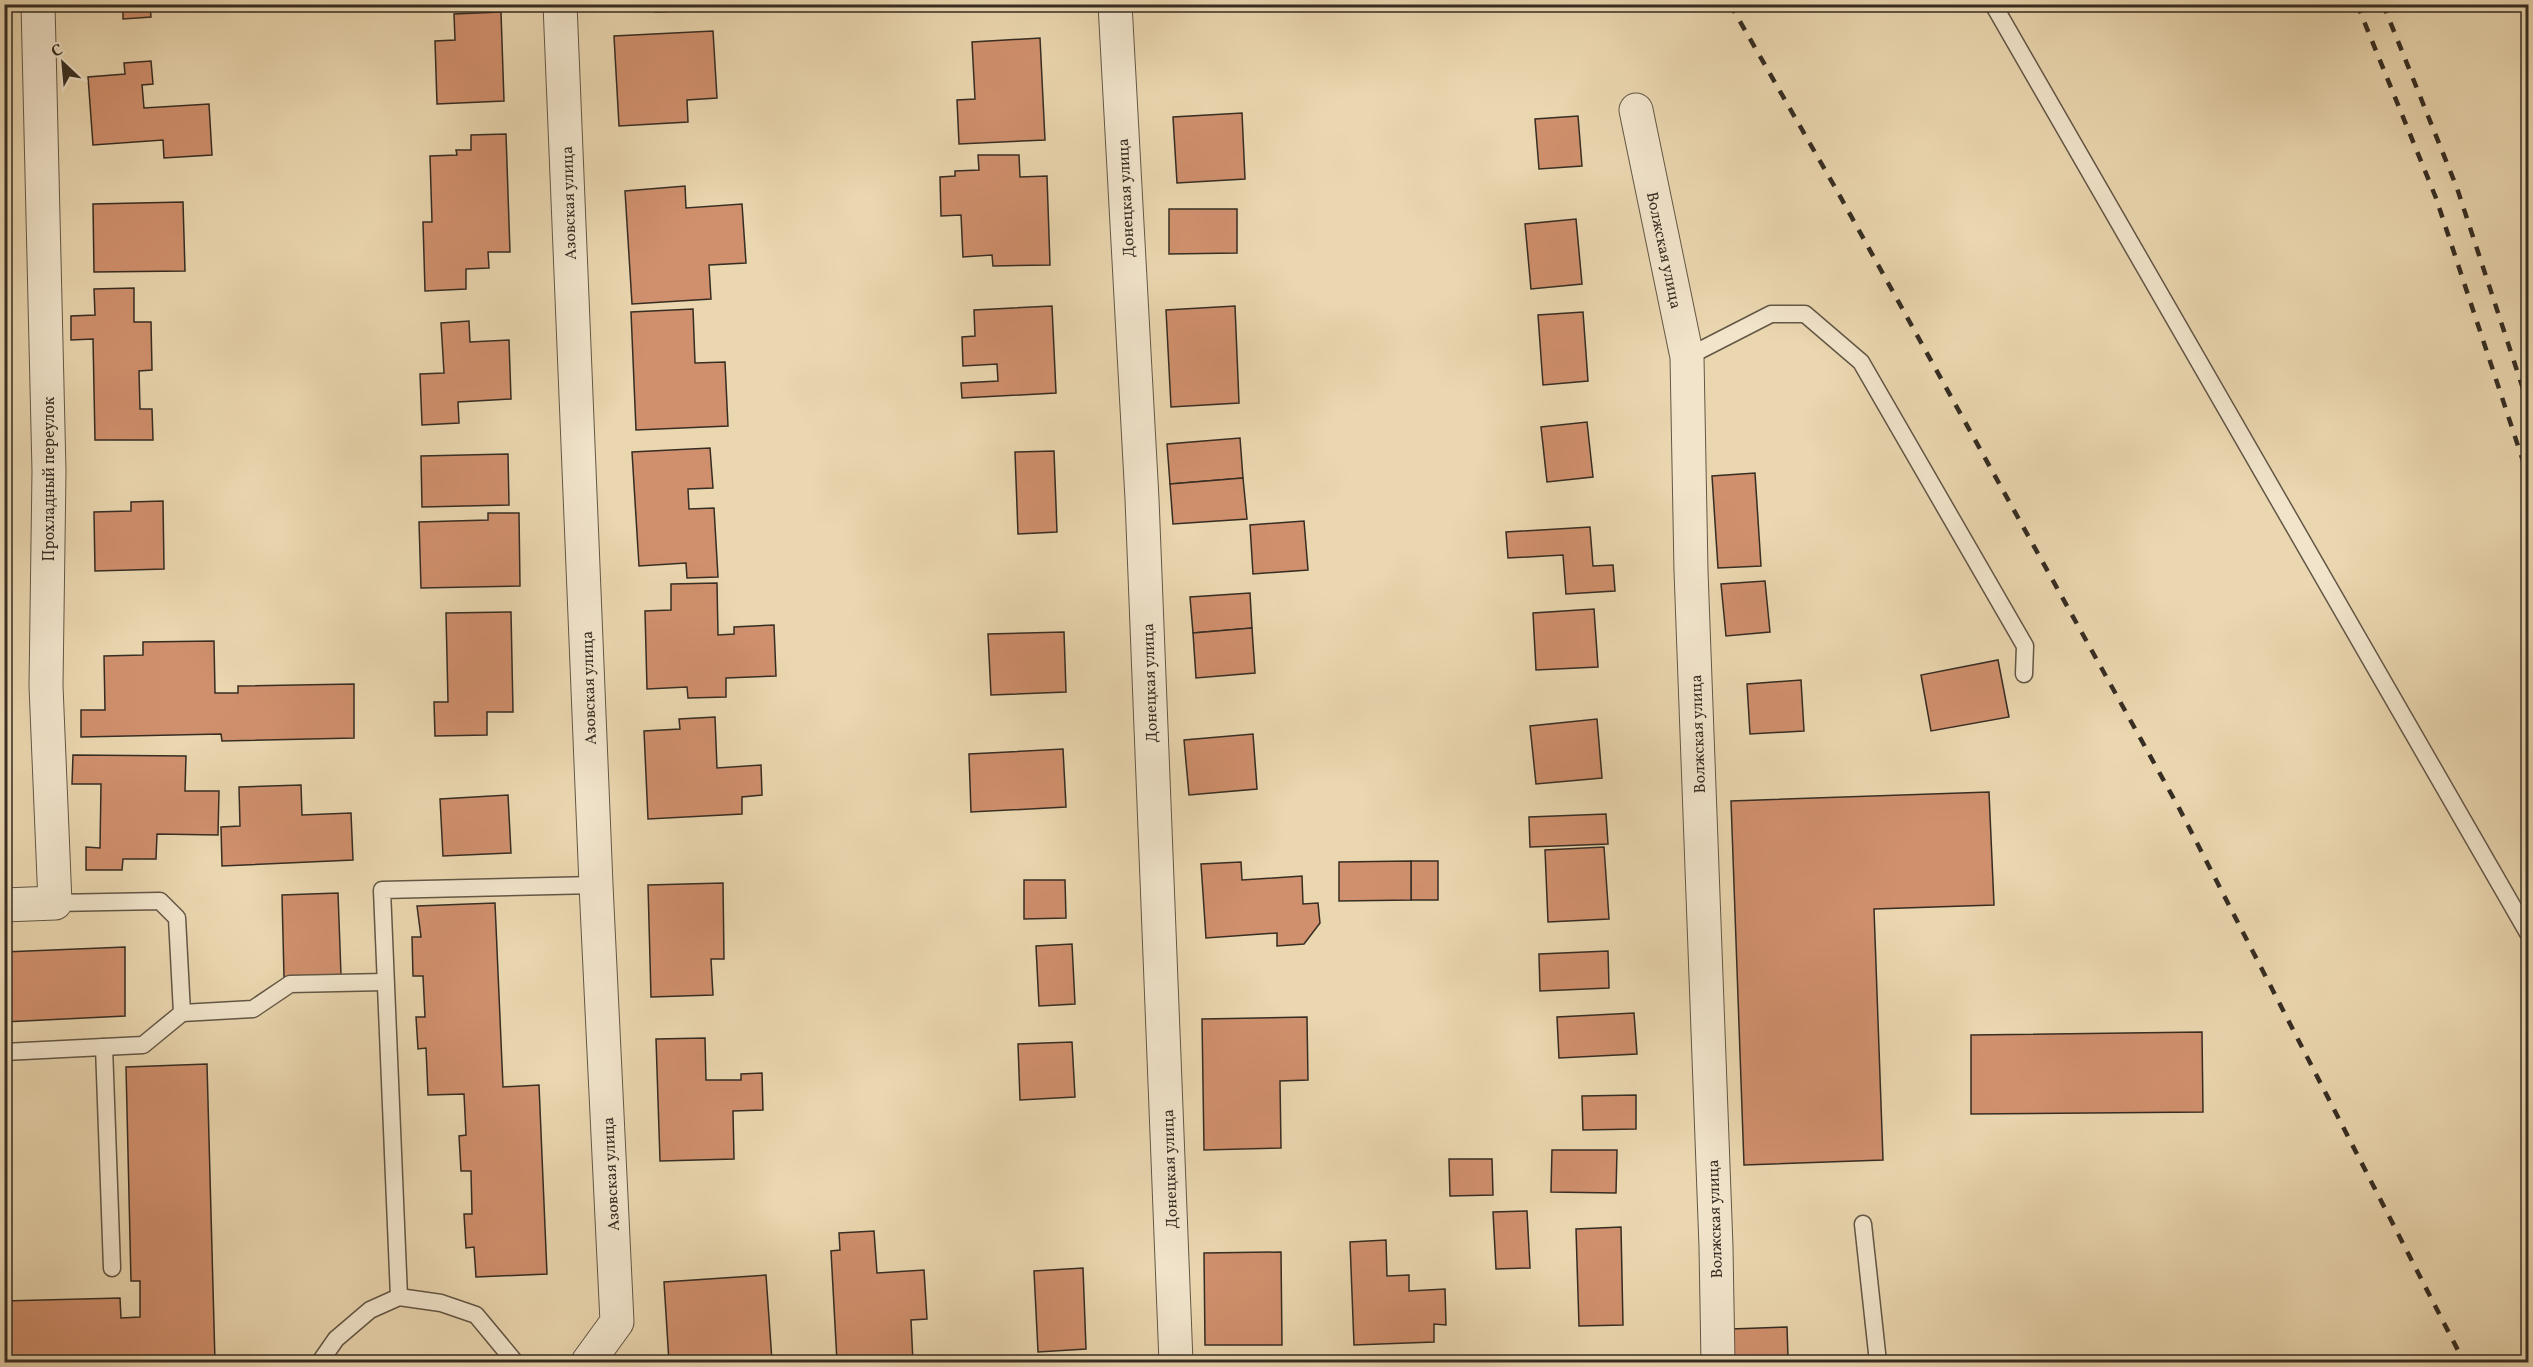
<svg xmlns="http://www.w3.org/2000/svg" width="2533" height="1367" font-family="Vollkorn,serif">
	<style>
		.building { fill: #d0906d; stroke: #362d23; stroke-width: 1.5 }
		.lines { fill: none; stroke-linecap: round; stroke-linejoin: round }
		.lane-casing { stroke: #635746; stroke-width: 19 }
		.street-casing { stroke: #635746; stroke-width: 35 }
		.lane { stroke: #f1e4cb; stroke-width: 16 }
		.street { stroke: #f1e4cb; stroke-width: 33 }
		.rail { stroke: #362d23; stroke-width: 4.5; stroke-dasharray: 10 10; stroke-linecap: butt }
		.labels { text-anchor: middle; stroke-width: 4.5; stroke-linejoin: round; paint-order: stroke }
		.street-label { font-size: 16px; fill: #362d23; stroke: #f1e4cb }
	</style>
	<rect width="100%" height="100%" fill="#ead6af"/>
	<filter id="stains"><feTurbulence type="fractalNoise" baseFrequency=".00333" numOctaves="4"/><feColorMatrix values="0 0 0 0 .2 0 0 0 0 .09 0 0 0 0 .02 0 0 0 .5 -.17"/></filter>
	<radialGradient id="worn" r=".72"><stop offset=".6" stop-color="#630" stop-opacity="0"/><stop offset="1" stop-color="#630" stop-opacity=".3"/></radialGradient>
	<g class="building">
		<polygon points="86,4 150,4 151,17 123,19 123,7 87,9"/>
		<polygon points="655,4 700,4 701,10 655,12"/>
		<polygon points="501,12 504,101 437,104 435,41 455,40 454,14"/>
		<polygon points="713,31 717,98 687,100 688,122 619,126 614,36"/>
		<polygon points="1040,38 1045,140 959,144 957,100 975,99 972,42"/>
		<polygon points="151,61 153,84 142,85 144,108 209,104 212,155 164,158 163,140 93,145 88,77 125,74 124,63"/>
		<polygon points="1242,113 1245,179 1177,183 1173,117"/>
		<polygon points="1578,116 1582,166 1539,169 1535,119"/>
		<polygon points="506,134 510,252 488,252 489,268 466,269 466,289 425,291 423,222 432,222 430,156 457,155 456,150 471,150 471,135"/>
		<polygon points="978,155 1019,155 1020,177 1047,176 1050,265 993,266 992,255 963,257 961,215 941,216 940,177 955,176 955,171 979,170"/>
		<polygon points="685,186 686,208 742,204 746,263 709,265 711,299 632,304 625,191"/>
		<polygon points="183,202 185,271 94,272 93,204"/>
		<polygon points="1169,209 1237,209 1237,253 1169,254"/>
		<polygon points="1576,219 1582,284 1531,289 1525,224"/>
		<polygon points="134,288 134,322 151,322 152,370 139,371 140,409 152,409 153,440 95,440 93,339 71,340 71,316 95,315 94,289"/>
		<polygon points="1052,306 1056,393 962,398 961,383 998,381 997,364 963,366 962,337 975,336 974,310"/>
		<polygon points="1235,306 1239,403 1171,407 1166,310"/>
		<polygon points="693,309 695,363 725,362 728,426 636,430 631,312"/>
		<polygon points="1583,312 1588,381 1543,385 1538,315"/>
		<polygon points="469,321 470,342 509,340 511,399 458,402 459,423 422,425 420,374 444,373 441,323"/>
		<polygon points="1587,422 1593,477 1547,482 1541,427"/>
		<polygon points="1240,438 1243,478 1170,484 1167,444"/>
		<polygon points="710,448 713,488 688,489 689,509 714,508 718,577 687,578 686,563 639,566 632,452"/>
		<polygon points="1054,451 1057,532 1018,534 1015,452"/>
		<polygon points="508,454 509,505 422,507 421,456"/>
		<polygon points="1755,473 1761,566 1718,568 1712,476"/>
		<polygon points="1243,478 1247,519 1173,524 1170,484"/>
		<polygon points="163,501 164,569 95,571 94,512 131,511 131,502"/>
		<polygon points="488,513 519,513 520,586 421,588 419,522 488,520"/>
		<polygon points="1304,521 1308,570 1253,574 1250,525"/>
		<polygon points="1590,527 1593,566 1613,565 1615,591 1566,594 1563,555 1508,558 1506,532"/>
		<polygon points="1765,581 1770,632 1726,636 1721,584"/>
		<polygon points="717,583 718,635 734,634 734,627 774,625 776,676 726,678 726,697 688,698 687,687 647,689 645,611 671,610 671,584"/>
		<polygon points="1250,593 1252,628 1193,633 1190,597"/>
		<polygon points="1594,609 1598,667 1536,670 1533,613"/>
		<polygon points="511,612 513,712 487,712 487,735 435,736 434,702 448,702 446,613"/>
		<polygon points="1252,628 1255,673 1196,678 1193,633"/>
		<polygon points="1064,632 1066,692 991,695 988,634"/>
		<polygon points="214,641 215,693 238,693 238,686 354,684 354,738 222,741 221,734 81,737 81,710 105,710 104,656 143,655 143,642"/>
		<polygon points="1998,660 2009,717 1931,731 1921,675"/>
		<polygon points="1801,680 1804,731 1750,734 1747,684"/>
		<polygon points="715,717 717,768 761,765 762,795 742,797 742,814 648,819 644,731 680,729 679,719"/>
		<polygon points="1597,719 1602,778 1536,784 1530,726"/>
		<polygon points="1253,734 1257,789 1189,795 1184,740"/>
		<polygon points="1063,749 1066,807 971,812 969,754"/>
		<polygon points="73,755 186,756 185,791 219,791 218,835 157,834 156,859 123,859 122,870 86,870 86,847 100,848 101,784 72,784"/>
		<polygon points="301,785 302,815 351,813 353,860 222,866 221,827 240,826 239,787"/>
		<polygon points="1989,792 1994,905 1874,909 1883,1160 1744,1165 1731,801"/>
		<polygon points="508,795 511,853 443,856 440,799"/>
		<polygon points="1606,814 1608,844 1530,847 1529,817"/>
		<polygon points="1604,847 1609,919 1548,922 1545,850"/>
		<rect x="1411" y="861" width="27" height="39"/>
		<polygon points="1411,861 1411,900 1339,901 1339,862"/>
		<polygon points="1241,862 1242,880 1302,876 1303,904 1318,903 1320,923 1304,944 1277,946 1277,933 1206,938 1201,864"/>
		<polygon points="1024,880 1065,880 1066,918 1024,919"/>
		<polygon points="723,883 724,959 711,959 713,995 651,997 648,885"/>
		<polygon points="338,893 341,975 284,977 282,895"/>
		<polygon points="495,903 503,1087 539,1085 547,1274 476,1277 474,1247 466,1248 464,1214 472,1214 471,1171 461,1171 459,1136 466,1135 464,1094 428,1095 426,1048 418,1049 416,1017 425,1017 423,976 413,976 412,937 421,937 417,906"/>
		<polygon points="1072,944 1075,1004 1039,1006 1036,946"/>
		<polygon points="125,947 125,1016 4,1022 4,952"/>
		<polygon points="1608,951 1609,988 1540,991 1539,954"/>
		<polygon points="1634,1013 1637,1054 1559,1058 1557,1017"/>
		<polygon points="1307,1017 1308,1080 1280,1081 1281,1148 1204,1150 1202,1019"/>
		<polygon points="2202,1032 2203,1112 1971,1114 1971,1035"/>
		<polygon points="705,1038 706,1080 741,1080 741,1074 762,1073 763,1110 733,1111 734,1159 660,1161 656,1039"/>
		<polygon points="1072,1042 1075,1097 1020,1100 1018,1044"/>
		<polygon points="207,1064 215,1362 6,1362 4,1301 120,1298 121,1318 140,1317 140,1281 131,1281 126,1067"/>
		<polygon points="1636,1095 1636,1129 1583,1130 1582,1096"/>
		<polygon points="1552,1150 1617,1150 1616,1193 1551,1192"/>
		<polygon points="1449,1159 1492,1159 1493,1195 1450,1196"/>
		<polygon points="1527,1211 1530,1268 1496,1269 1493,1212"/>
		<polygon points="1621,1227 1623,1325 1579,1326 1576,1229"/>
		<polygon points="874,1231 877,1273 924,1270 927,1319 911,1320 913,1362 837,1362 831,1251 840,1250 839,1233"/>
		<polygon points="1386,1240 1387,1276 1409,1275 1409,1291 1445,1289 1446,1325 1434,1324 1434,1342 1354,1345 1350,1242"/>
		<polygon points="1281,1252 1282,1345 1205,1345 1204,1253"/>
		<polygon points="1083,1268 1086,1349 1038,1352 1034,1271"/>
		<polygon points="766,1275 772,1361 669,1362 664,1282"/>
		<polygon points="1787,1327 1788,1357 1732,1360 1731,1329"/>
	</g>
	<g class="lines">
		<g class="lane-casing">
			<g id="lane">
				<polyline points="1993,4 2528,933"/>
				<polyline points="1687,357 1771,314 1805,314 1861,362 2025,646 2024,674"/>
				<polyline points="182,1013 253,1009 290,984 385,982"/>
				<polyline points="104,1047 112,1268"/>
				<polyline points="4,1052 143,1045 182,1013 177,918 160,901 55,903"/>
				<polyline points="1863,1224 1878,1362"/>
				<polyline points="399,1297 382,890 596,885"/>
				<polyline points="320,1362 336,1339 370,1310 399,1297 441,1303 476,1315 515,1362"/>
			</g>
		</g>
		<g class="street-casing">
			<g id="street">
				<polyline points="560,4 596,885 617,1322 588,1362"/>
				<polyline points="1115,4 1142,499 1176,1362"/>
				<polyline points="1636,110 1687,357 1691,571 1716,1247 1718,1362"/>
				<polyline points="4,905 55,903 46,686 49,471 38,4"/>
			</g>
		</g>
		<use href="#lane" class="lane"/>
		<use href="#street" class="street"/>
		<g class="rail">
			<polyline points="1730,4 1836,189 2179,808 2464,1362"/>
			<polyline points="2357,4 2436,198 2528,476"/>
			<polyline points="2383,4 2457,188 2528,404"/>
		</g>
	</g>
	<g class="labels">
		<g class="street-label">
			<text transform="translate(1125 198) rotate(-93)" y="6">Донецкая улица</text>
			<text transform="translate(568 203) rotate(-92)" y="6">Азовская улица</text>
			<text transform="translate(1665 250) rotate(78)" y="6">Волжская улица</text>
			<text transform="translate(48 479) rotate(-90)" y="6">Прохладный переулок</text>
			<text transform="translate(1149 683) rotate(-92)" y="6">Донецкая улица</text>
			<text transform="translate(588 688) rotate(-92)" y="6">Азовская улица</text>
			<text transform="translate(1697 734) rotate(-92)" y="6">Волжская улица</text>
			<text transform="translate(1169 1169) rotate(-92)" y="6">Донецкая улица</text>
			<text transform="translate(610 1174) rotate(-93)" y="6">Азовская улица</text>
			<text transform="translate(1714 1219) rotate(-92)" y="6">Волжская улица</text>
		</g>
	</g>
	<rect width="2533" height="1367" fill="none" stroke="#ead6af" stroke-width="24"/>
	<rect x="6" y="6" width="2521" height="1355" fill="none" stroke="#362d23" stroke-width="3"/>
	<rect x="12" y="12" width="2509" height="1343" fill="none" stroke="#362d23" stroke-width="1.5"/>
	<g transform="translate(63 63) rotate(334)" stroke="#f1e4cb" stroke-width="4.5" paint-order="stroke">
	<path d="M0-4.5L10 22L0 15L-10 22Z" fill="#362d23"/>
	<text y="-9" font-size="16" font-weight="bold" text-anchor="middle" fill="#362d23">С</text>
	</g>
	<rect width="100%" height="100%" filter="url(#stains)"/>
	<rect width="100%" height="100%" fill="url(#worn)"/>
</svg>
